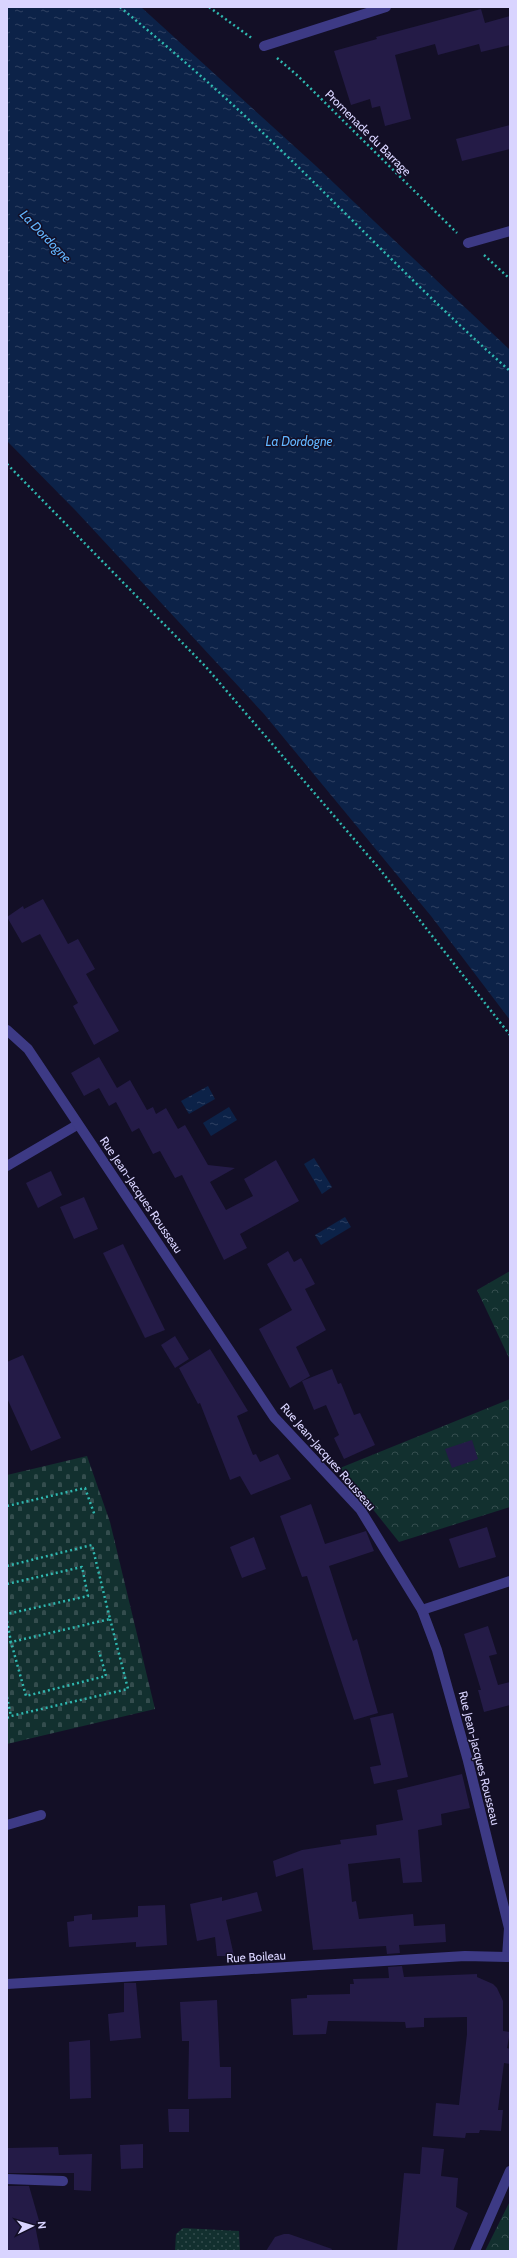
<svg xmlns="http://www.w3.org/2000/svg" width="517" height="2258" font-family="Cabin,sans-serif">
	<style>
		.grass { fill: url(#grass-dots) }
		.cemetery { fill: url(#cemetery-stones) }
		.park { fill: url(#park-crowns) }
		.water { fill: url(#water-ripples) }
		.building { fill: #241b47 }
		.lines { fill: none; stroke-linecap: round; stroke-linejoin: round }
		.path { stroke: #2fb8b0; stroke-width: 2.5; stroke-dasharray: 2 3; stroke-linecap: butt }
		.lane { stroke: #3d3a85; stroke-width: 10 }
		.street { stroke: #3d3a85; stroke-width: 10 }
		.labels { text-anchor: middle; stroke-width: 3; stroke-linejoin: round; paint-order: stroke }
		.street-label { font-size: 12px; fill: #d9d4ff; stroke: #130f26 }
		.water-label { font-size: 13px; font-style: italic; fill: #62b6ff; stroke: #130f26 }
	</style>
	<defs>
		<pattern id="grass-dots" width="8" height="8" patternUnits="userSpaceOnUse"><rect width="8" height="8" fill="#12302f"/><path d="M2 2h.1M6 6h.1" fill="none" stroke="#344d4e" stroke-width="1.8" stroke-linecap="round"/></pattern>
		<pattern id="cemetery-stones" width="16" height="16" patternUnits="userSpaceOnUse"><rect width="16" height="16" fill="#12302f"/><path d="M2 7V4a2 2 0 0 1 4 0v3zM10 15v-3a2 2 0 0 1 4 0v3z" fill="#344d4e"/></pattern>
		<pattern id="park-crowns" width="20" height="18" patternUnits="userSpaceOnUse"><rect width="20" height="18" fill="#12302f"/><path d="M2 6a3 3 0 1 1 6 0M12 15a3 3 0 1 1 6 0" fill="none" stroke="#344d4e"/></pattern>
		<pattern id="water-ripples" width="26" height="14" patternUnits="userSpaceOnUse"><rect width="26" height="14" fill="#0c2248"/><path d="M2 4q2-2 4 0t4 0M15 11q2-2 4 0t4 0" fill="none" stroke="#2f4163"/></pattern>
	</defs>
	<rect width="100%" height="100%" fill="#130f26"/>
	<polygon class="grass" points="183,2228 239,2231 240,2251 175,2251 176,2234"/>
	<polygon class="cemetery" points="87,1456 110,1522 155,1709 7,1744 7,1475"/>
	<g class="park">
		<polygon points="510,1271 510,1360 477,1290"/>
		<polygon points="510,1399 510,1507 399,1542 340,1468"/>
		<polygon points="510,2201 510,2251 485,2251"/>
	</g>
	<g class="water">
		<polygon points="7,7 141,7 316,166 510,350 510,1020 431,916 264,714 76,511 7,441"/>
		<polygon points="208,1086 215,1099 189,1114 181,1101"/>
		<polygon points="229,1107 237,1120 211,1136 203,1123"/>
		<polygon points="314,1158 332,1187 322,1194 304,1164"/>
		<polygon points="345,1217 351,1227 321,1245 315,1235"/>
	</g>
	<g class="building">
		<polygon points="481,9 485,23 510,16 510,45 481,52 479,44 438,55 435,44 395,55 411,119 385,126 380,106 372,108 370,99 351,105 334,51 377,39 376,37"/>
		<polygon points="510,125 510,149 462,161 456,139"/>
		<polygon points="43,899 68,944 78,939 95,969 86,974 119,1031 94,1045 73,1006 78,1003 40,934 22,943 7,917 23,906 24,909"/>
		<polygon points="99,1057 117,1088 130,1080 147,1110 153,1107 156,1114 166,1108 178,1129 185,1125 208,1165 235,1168 210,1182 226,1210 253,1196 244,1179 276,1160 299,1201 240,1234 247,1248 224,1260 182,1175 175,1178 160,1151 153,1154 139,1128 132,1132 116,1102 109,1106 99,1088 84,1096 71,1073"/>
		<polygon points="51,1171 62,1195 38,1208 26,1183"/>
		<polygon points="84,1197 98,1229 74,1239 60,1207"/>
		<polygon points="123,1244 165,1330 145,1338 103,1253"/>
		<polygon points="288,1251 294,1262 301,1258 315,1284 305,1289 326,1330 296,1347 310,1376 290,1388 259,1329 292,1310 267,1264"/>
		<polygon points="175,1336 189,1359 175,1368 161,1345"/>
		<polygon points="210,1349 248,1411 237,1416 253,1455 256,1454 260,1462 278,1454 291,1479 251,1495 240,1476 230,1480 200,1403 198,1404 179,1368"/>
		<polygon points="23,1355 61,1438 31,1451 7,1398 7,1362"/>
		<polygon points="332,1369 338,1384 341,1383 354,1415 360,1413 375,1445 344,1459 334,1438 339,1435 326,1405 314,1410 302,1381"/>
		<polygon points="472,1440 478,1459 452,1468 445,1449"/>
		<polygon points="311,1504 325,1544 366,1531 374,1551 329,1566 353,1641 357,1639 378,1713 354,1720 307,1576 302,1577 280,1516"/>
		<polygon points="487,1527 496,1557 459,1568 449,1539"/>
		<polygon points="254,1537 266,1569 242,1578 230,1547"/>
		<polygon points="488,1626 497,1654 489,1656 498,1685 510,1682 510,1705 484,1712 478,1690 481,1690 464,1634"/>
		<polygon points="393,1713 408,1777 374,1784 370,1767 381,1765 370,1718"/>
		<polygon points="462,1774 470,1808 441,1814 442,1825 418,1830 422,1882 403,1883 400,1858 348,1864 352,1902 356,1901 359,1919 413,1914 414,1926 445,1924 446,1942 399,1945 400,1953 387,1954 386,1946 313,1950 303,1868 276,1877 273,1861 302,1850 341,1844 340,1840 377,1835 376,1825 403,1820 397,1790"/>
		<polygon points="257,1892 262,1911 226,1920 234,1956 217,1956 215,1937 197,1941 190,1904 222,1897 222,1901"/>
		<polygon points="165,1905 167,1945 136,1947 136,1942 69,1947 67,1922 74,1921 74,1916 92,1914 92,1920 138,1917 138,1906"/>
		<polygon points="402,1966 404,1977 477,1974 477,1977 493,1984 497,1988 503,2001 503,2031 510,2032 507,2048 510,2049 510,2064 504,2063 498,2110 503,2110 501,2131 480,2130 479,2133 466,2133 465,2138 433,2136 436,2103 459,2105 467,2034 467,2017 424,2018 424,2027 406,2028 405,2022 328,2021 326,2034 293,2035 291,1999 307,1998 307,1995 350,1994 350,1984 354,1984 353,1979 389,1978 388,1967"/>
		<polygon points="124,1983 136,1983 141,2038 110,2041 108,2014 124,2012"/>
		<polygon points="217,2000 220,2067 231,2067 231,2098 188,2099 189,2041 182,2041 180,2002"/>
		<polygon points="90,2040 91,2098 70,2099 69,2042"/>
		<polygon points="168,2109 189,2109 189,2132 169,2132"/>
		<polygon points="143,2144 143,2168 121,2169 120,2145"/>
		<polygon points="58,2147 59,2155 92,2154 91,2191 74,2190 74,2173 7,2173 7,2148"/>
		<polygon points="422,2147 444,2149 441,2176 458,2178 456,2207 468,2213 453,2251 397,2251 404,2173 420,2174"/>
		<polygon points="7,2186 29,2186 40,2224 35,2225 40,2251 7,2251"/>
		<polygon points="284,2234 289,2234 332,2249 331,2251 266,2251 275,2237"/>
	</g>
	<g class="lines">
		<g class="path">
			<path d="M120,7C169,48 217,89 263,133C346,212 424,295 510,371"/>
			<polyline points="209,7 253,39"/>
			<polyline points="277,58 298,76 457,233"/>
			<polyline points="484,255 510,279"/>
			<polyline points="7,464 206,667 378,867 510,1035"/>
			<polyline points="7,1506 85,1488 95,1516"/>
			<polyline points="7,1566 92,1545 110,1619 7,1643"/>
			<polyline points="7,1584 82,1567 88,1596 7,1614"/>
			<polyline points="7,1621 11,1642 26,1696 106,1676 99,1651"/>
			<polyline points="7,1697 11,1716 128,1689 110,1619"/>
			<polyline points="7,1718 11,1716"/>
		</g>
		<g class="lane">
			<polyline points="7,1166 77,1125"/>
			<polyline points="422,1610 510,1581"/>
			<polyline points="7,1825 41,1815"/>
			<polyline points="7,2179 63,2181"/>
		</g>
		<g class="street">
			<polyline points="264,46 386,7"/>
			<polyline points="468,243 510,231"/>
			<polyline points="7,1030 28,1049 274,1417 360,1509 422,1610 437,1650 468,1761 509,1928 507,1957"/>
			<polyline points="7,1984 465,1956 507,1957"/>
			<polyline points="475,2251 510,2171"/>
		</g>
	</g>
	<g class="labels">
		<g class="street-label">
			<text transform="translate(368 133) rotate(45)" y="4">Promenade du Barrage</text>
			<text transform="translate(141 1195) rotate(56)" y="4">Rue Jean-Jacques Rousseau</text>
			<text transform="translate(328 1457) rotate(49)" y="4">Rue Jean-Jacques Rousseau</text>
			<text transform="translate(479 1758) rotate(76)" y="4">Rue Jean-Jacques Rousseau</text>
			<text transform="translate(256 1957) rotate(-3)" y="4">Rue Boileau</text>
		</g>
		<g class="water-label">
			<text transform="translate(46 236) rotate(46)" y="5">La Dordogne</text>
			<text x="299" y="446">La Dordogne</text>
		</g>
	</g>
	<rect width="517" height="2258" fill="none" stroke="#d9d4ff" stroke-width="16"/>
	<g transform="translate(32 2226) rotate(85)" stroke="#130f26" stroke-width="3" paint-order="stroke">
	<path d="M0-3L7 15L0 10L-7 15Z" fill="#d9d4ff"/>
	<text y="-6" font-size="11" font-weight="bold" text-anchor="middle" fill="#d9d4ff">N</text>
	</g>
</svg>
